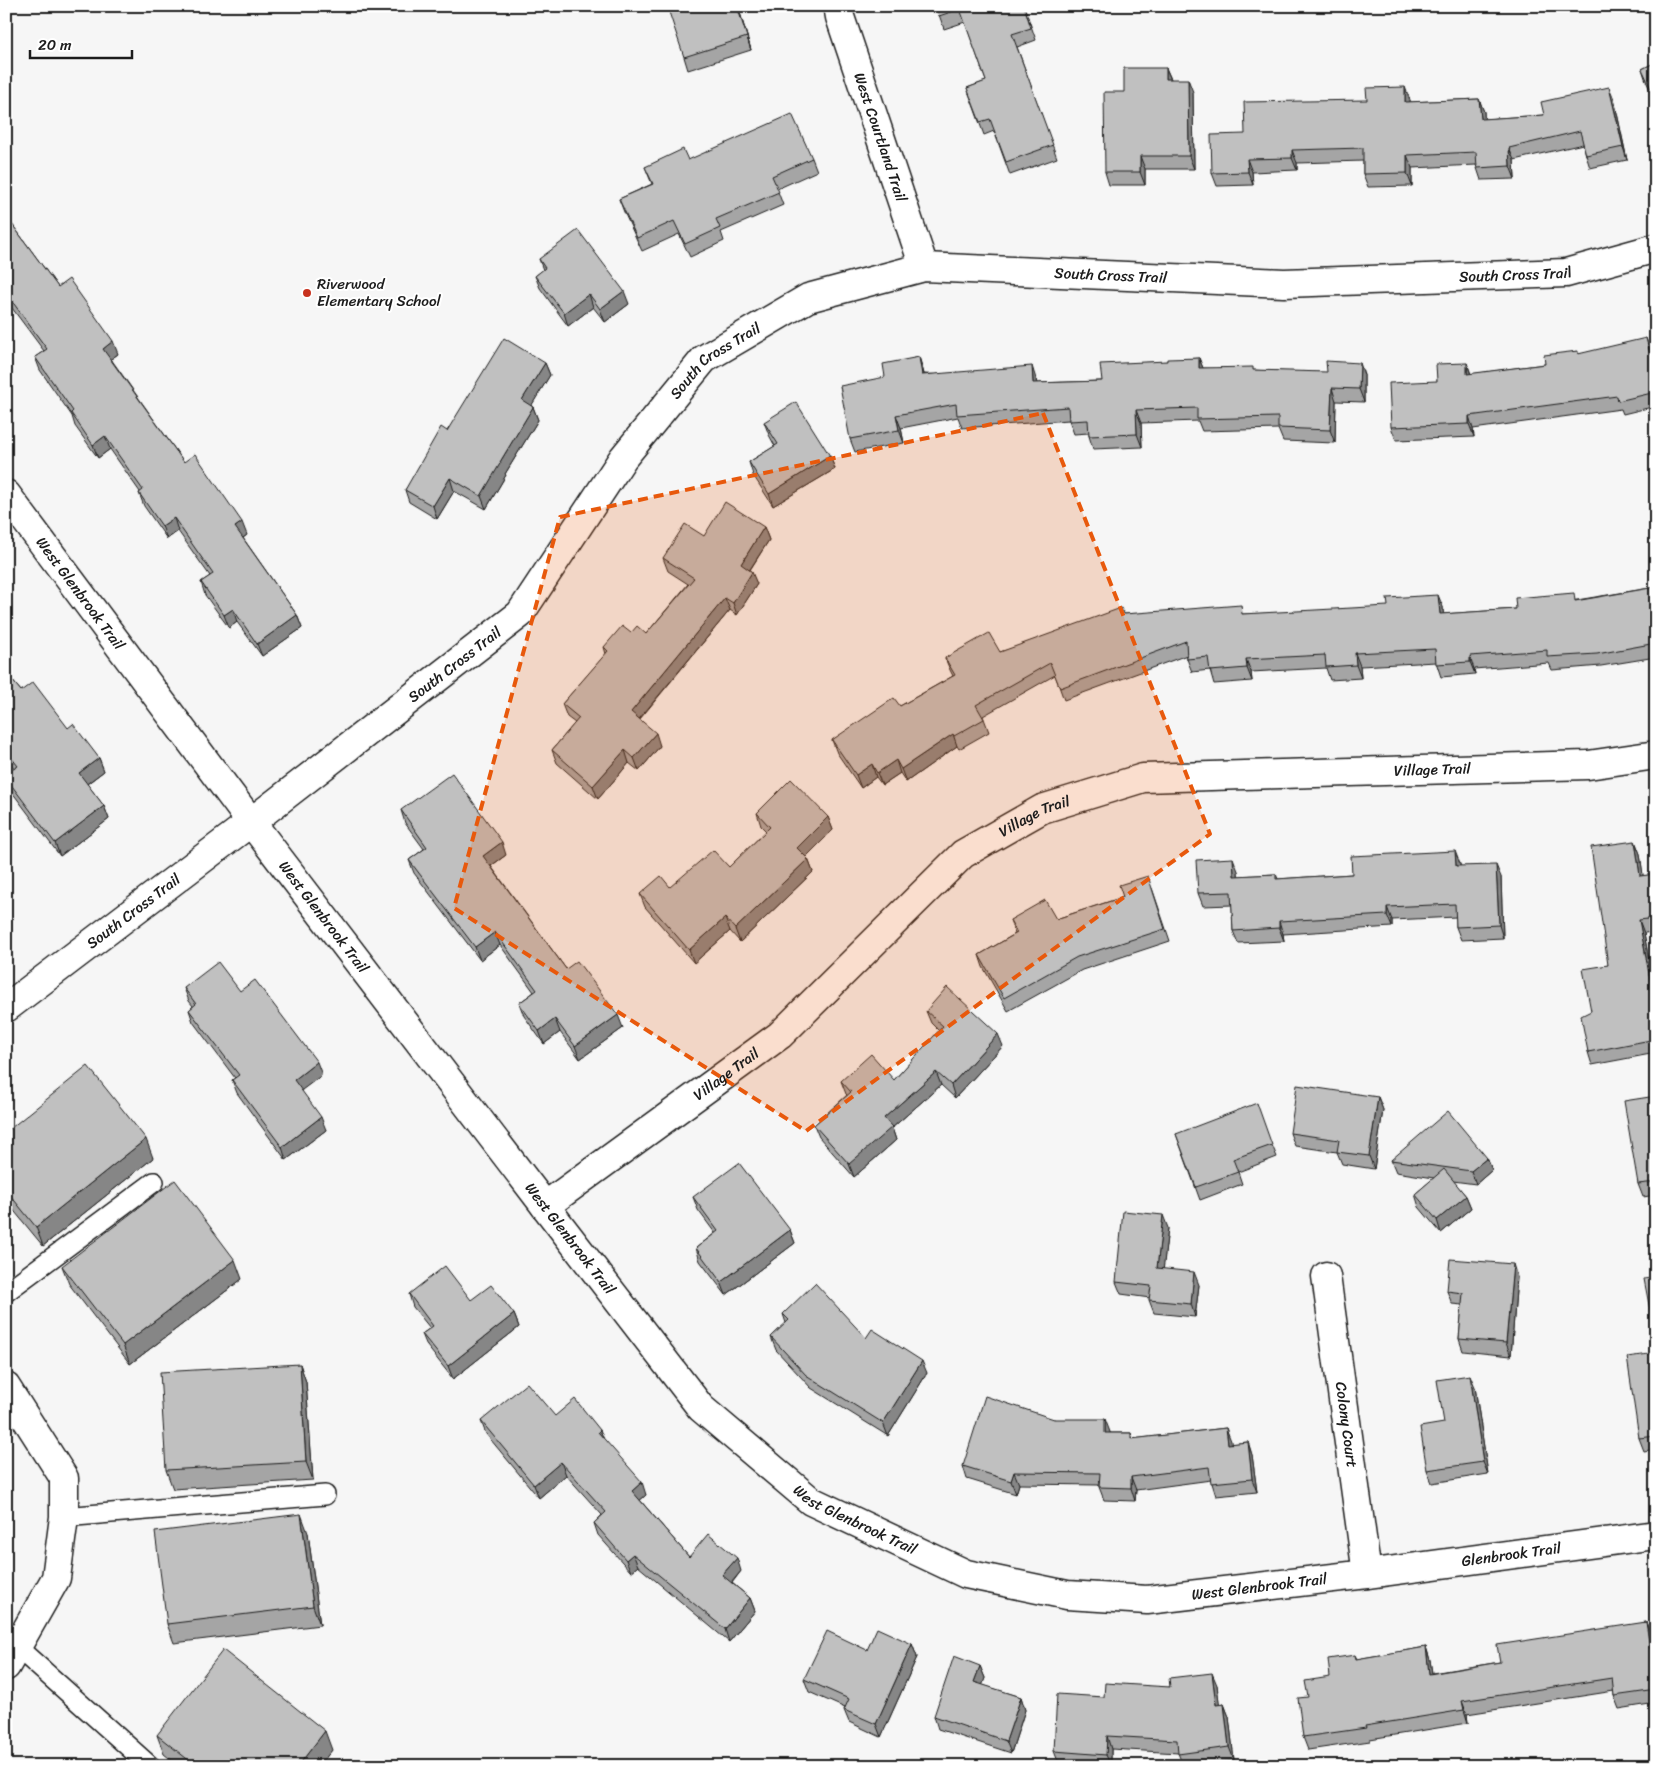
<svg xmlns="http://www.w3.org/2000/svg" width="1662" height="1772" font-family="Sriracha,sans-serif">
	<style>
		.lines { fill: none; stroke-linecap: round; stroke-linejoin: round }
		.service-casing { stroke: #1c1c1c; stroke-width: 22 }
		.minor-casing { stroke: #1c1c1c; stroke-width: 31 }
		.service { stroke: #fff; stroke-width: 19 }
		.minor { stroke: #fff; stroke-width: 28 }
		.wall { fill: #a5a5a5; stroke: #1c1c1c }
		.shaded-wall { fill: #868686; stroke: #1c1c1c }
		.building { fill: #c0c0c0; stroke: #1c1c1c }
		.marked { fill: #e8590c; fill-opacity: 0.2; stroke: #e8590c; stroke-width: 4; stroke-dasharray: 10 6; stroke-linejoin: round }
		.poi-dot { fill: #c8321e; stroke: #fff; stroke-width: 2 }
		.labels { text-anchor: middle; stroke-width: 4; stroke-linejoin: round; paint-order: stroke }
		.street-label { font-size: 15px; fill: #1c1c1c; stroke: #fff }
		.poi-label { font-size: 15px; fill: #1c1c1c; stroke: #fff; text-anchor: start }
	</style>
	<rect width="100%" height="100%" fill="#f6f6f6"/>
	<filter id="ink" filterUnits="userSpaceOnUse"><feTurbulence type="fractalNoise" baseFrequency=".02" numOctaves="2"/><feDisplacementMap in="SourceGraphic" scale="10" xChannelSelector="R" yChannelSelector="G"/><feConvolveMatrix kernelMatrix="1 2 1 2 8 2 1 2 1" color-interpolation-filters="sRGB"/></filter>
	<g filter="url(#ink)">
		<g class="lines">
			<g class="service-casing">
				<g id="service">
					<polyline points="6,1292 154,1182"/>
					<polyline points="64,1517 325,1495"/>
					<polyline points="17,1647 150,1766"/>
				</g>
			</g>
			<g class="minor-casing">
				<g id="minor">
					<path id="s1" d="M838,6L840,17L924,267"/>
					<path id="s2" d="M6,494L251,822L545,1206L701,1408L811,1501L966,1574L1067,1595L1147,1600L1367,1574L1656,1535"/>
					<path id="s3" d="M6,1008L251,822L520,614L623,458L704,359L808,298L924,267L1284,283L1566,273L1656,248"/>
					<path id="s4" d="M545,1206L780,1035L963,854L1042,809L1143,778L1588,765L1656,755"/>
					<path id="s5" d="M1326,1276L1367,1574"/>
					<polyline points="6,1387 64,1478 64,1517 56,1578 6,1666"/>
				</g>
			</g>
			<use href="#service" class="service"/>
			<use href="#minor" class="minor"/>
		</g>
		<g class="wall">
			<polygon points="738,6 751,50 688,70 684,57"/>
			<polygon points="936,6 1024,6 1036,40 1017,47 1057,158 1010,175 994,131 984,135 967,88 986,81 965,22 944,29"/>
			<polygon points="1656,62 1656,102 1646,81 1642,69"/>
			<polygon points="1166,68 1171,79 1193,92 1194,169 1145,169 1145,185 1109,185 1105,172 1124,92"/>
			<polygon points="1479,99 1484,112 1484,119 1544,115 1614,99 1627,160 1590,168 1586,155 1583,144 1514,160 1515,179 1481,180 1476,165 1412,168 1412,186 1368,187 1363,174 1363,161 1297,163 1297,170 1252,172 1253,185 1217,186 1212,173 1245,134 1410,100 1410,102"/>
			<polygon points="812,158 817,171 777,189 783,205 721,232 724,241 690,257 679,234 642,251 624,212 619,199 652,184 645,167 688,160"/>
			<polygon points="6,216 58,287 118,354 111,359 184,462 247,535 243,538 297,615 302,628 262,656 237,622 229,628 205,595 201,582 210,576 178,531 167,539 144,506 139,493 140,492 110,449 98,458 75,426 72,416 40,370 35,357 44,351 6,300"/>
			<polygon points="539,259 629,304 605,322 593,307 568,326 540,288 535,276 543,270"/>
			<polygon points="1651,351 1652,354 1656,353 1656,406 1623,414 1621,409 1473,429 1474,437 1396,440 1391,427 1467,363 1471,374 1545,364 1579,354"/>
			<polygon points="919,357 924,374 1036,379 1037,383 1102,381 1167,361 1199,358 1203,368 1364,375 1364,402 1336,401 1335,443 1283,441 1278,429 1202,431 1198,421 1141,423 1142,447 1093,449 1089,436 1089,433 1074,434 1069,420 962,428 958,417 901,428 904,443 855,452 850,439 885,377"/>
			<polygon points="545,363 550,375 531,406 533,407 538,420 505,474 506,475 486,509 454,491 437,519 409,502 405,490 447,431"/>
			<polygon points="764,422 830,456 835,469 773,506 753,475 749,462 775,446 769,435"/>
			<polygon points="764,527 769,540 750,570 757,584 737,615 730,610 640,719 660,746 639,771 629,763 598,799 557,763 552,750 575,723 567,717 562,704 606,654 604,647 631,633 646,634 688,584 668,571 663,558 704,536"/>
			<polygon points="1656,587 1656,657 1601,666 1552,670 1549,663 1474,669 1475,674 1441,677 1436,662 1360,666 1361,678 1330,680 1326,668 1251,672 1252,681 1214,684 1210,670 1192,672 1187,659 1187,655 1064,700 1055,675 983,716 989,732 959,749 957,746 906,782 900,773 882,785 876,777 861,788 837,753 832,740 900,706 953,676 950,670 945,658 1000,652 1124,614 1244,614 1443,607 1443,614 1516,609 1577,600"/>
			<polygon points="6,673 21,691 68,728 99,758 104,771 87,784 104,806 109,819 60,856 9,788 6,781 6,774 14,768 6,757"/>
			<polygon points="401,810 506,855 491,866 566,969 623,1028 580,1059 560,1032 544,1044 524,1016 519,1003 534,992 500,945 480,960 414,873 409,860 424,849 405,823"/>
			<polygon points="757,813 828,817 833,830 806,857 808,859 813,872 740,942 730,931 694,963 645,907 640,894 670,887 729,867 766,831 761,826"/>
			<polygon points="1635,841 1640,854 1643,876 1656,874 1656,932 1644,933 1656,999 1656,1053 1592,1065 1588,1052 1591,1011 1608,965"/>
			<polygon points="1460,864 1460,866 1501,877 1503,938 1461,940 1456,927 1456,917 1392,920 1392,927 1283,934 1284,941 1238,943 1233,931 1232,905 1203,906 1198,893 1238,871 1238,876 1276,874 1278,879 1352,874"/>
			<polygon points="1152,888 1170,941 1082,970 1008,1011 983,967 979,955 1015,934 1010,920 1056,919 1123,897"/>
			<polygon points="184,988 240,991 322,1075 301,1090 326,1130 286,1160 237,1093 232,1080 235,1078 193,1022 189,1010 193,1006 189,1001"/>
			<polygon points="926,1011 1003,1046 955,1098 941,1085 892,1128 896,1140 854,1177 819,1137 814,1125 847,1095 846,1094 841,1081 894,1080 939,1031 931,1023"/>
			<polygon points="1656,1096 1656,1195 1643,1197 1638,1184"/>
			<polygon points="1378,1097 1383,1110 1374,1169 1342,1164 1337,1152 1295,1146 1290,1133"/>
			<polygon points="6,1132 153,1158 43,1246 6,1201"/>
			<polygon points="1176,1134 1272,1145 1277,1157 1238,1172 1242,1184 1200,1200"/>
			<polygon points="1487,1158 1492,1170 1476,1184 1453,1181 1466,1196 1471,1208 1441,1233 1419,1207 1415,1194 1434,1178 1396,1172 1391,1160"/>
			<polygon points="693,1197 790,1230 795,1243 726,1295 700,1261 696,1248 715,1233 698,1210"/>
			<polygon points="1168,1228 1163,1269 1199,1285 1195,1317 1154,1313 1149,1300 1150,1298 1121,1294 1116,1282"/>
			<polygon points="62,1266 242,1279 130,1364 69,1284"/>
			<polygon points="1517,1277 1511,1356 1463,1351 1459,1339 1462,1305 1452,1304 1447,1291"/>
			<polygon points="409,1294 471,1300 514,1314 519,1327 453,1379 427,1346 422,1334 430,1328 413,1307"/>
			<polygon points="783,1314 866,1338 927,1373 888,1436 811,1388 776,1350 771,1337 786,1323"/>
			<polygon points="1656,1353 1656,1449 1644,1451 1639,1438"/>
			<polygon points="300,1364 306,1382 313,1480 173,1489 166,1470"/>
			<polygon points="1475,1387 1488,1474 1432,1483 1427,1470"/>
			<polygon points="1054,1419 1110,1432 1110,1433 1131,1433 1133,1439 1226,1428 1231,1444 1248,1442 1252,1455 1257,1492 1216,1496 1211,1480 1136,1490 1135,1501 1104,1500 1099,1487 1099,1485 1019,1484 1016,1494 967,1479 963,1466"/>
			<polygon points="481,1421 600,1430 604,1440 646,1495 640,1500 689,1557 741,1571 732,1583 750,1598 755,1611 729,1642 638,1566 631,1572 598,1535 594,1523 602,1515 566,1475 539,1498 486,1434"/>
			<polygon points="308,1533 320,1625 174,1643 167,1624"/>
			<polygon points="1646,1622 1651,1635 1653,1649 1656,1648 1656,1703 1619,1709 1614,1696 1614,1691 1467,1714 1468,1723 1370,1739 1370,1741 1308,1750 1303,1737 1308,1697 1355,1655 1357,1659 1426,1647 1430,1660 1432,1673 1500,1662"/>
			<polygon points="912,1644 917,1657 881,1737 849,1722 844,1710 845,1708 809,1692 804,1679 867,1650"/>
			<polygon points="980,1666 985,1678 982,1685 1021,1697 1025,1710 1011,1753 938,1729 934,1716"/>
			<polygon points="1217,1685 1219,1705 1224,1704 1229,1717 1234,1760 1183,1766 1178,1753 1111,1749 1111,1766 1085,1766 1059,1764 1054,1751 1104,1697 1170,1687"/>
			<polygon points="157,1735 332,1750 319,1766 179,1766 164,1754"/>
		</g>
		<g class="shaded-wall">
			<polygon points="737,6 738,6 751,50 747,37"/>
			<polygon points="1166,68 1171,80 1166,79"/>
			<polygon points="1188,79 1193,92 1194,169 1189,156"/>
			<polygon points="1405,87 1410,100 1410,115 1405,102"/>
			<polygon points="1609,87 1614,99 1627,160 1623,147"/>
			<polygon points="1479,99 1484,112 1485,132 1481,119"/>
			<polygon points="1509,148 1514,160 1515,179 1510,166"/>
			<polygon points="1292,150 1297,163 1297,170 1292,158"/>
			<polygon points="1407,155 1412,168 1412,186 1407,173"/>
			<polygon points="1140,156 1145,169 1145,185 1140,172"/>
			<polygon points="1247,159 1252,172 1253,185 1248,172"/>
			<polygon points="624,291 629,304 605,322 600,309"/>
			<polygon points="589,294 593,307 568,326 564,313"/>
			<polygon points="1646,338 1651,351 1655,367 1650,354"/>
			<polygon points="113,341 118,354 108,361 103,349"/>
			<polygon points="919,357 923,370 927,387 922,375"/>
			<polygon points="1199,358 1204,371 1199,368"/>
			<polygon points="545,363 550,375 527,413 522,400"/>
			<polygon points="1360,363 1364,375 1364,402 1359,389"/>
			<polygon points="1467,363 1471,375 1467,374"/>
			<polygon points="1032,366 1036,379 1038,396 1033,383"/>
			<polygon points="1332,388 1336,401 1335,443 1330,430"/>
			<polygon points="533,407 538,420 505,474 506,475 486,509 481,496 500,462"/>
			<polygon points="1136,410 1141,423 1142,447 1137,434"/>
			<polygon points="896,415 901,428 904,443 899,430"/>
			<polygon points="1469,416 1473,429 1474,437 1469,424"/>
			<polygon points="105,436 110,449 98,458 93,445"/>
			<polygon points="830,456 835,469 773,506 769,494"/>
			<polygon points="450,478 454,491 437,519 433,506"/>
			<polygon points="174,518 178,531 167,539 162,526"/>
			<polygon points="242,522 247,535 240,540 235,527"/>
			<polygon points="764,527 769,540 745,577 741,564"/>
			<polygon points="752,572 757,584 737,615 733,603"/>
			<polygon points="1438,595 1443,607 1444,627 1440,614"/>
			<polygon points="725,598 730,610 635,724 631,712"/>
			<polygon points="233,609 237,622 229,628 224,615"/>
			<polygon points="297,615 302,628 262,656 257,644"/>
			<polygon points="1355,653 1360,666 1361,678 1356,665"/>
			<polygon points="1470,656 1474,669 1475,674 1470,662"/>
			<polygon points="1246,659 1251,672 1252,681 1247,668"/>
			<polygon points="656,733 660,746 639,771 634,758"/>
			<polygon points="953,734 957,746 906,782 901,769"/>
			<polygon points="625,750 629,763 598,799 593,786"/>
			<polygon points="99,758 104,771 84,786 79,773"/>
			<polygon points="896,760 900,773 882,785 877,773"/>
			<polygon points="872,764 876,777 861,788 856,775"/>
			<polygon points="104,806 109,819 60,856 55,843"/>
			<polygon points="828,817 833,830 802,861 797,848"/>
			<polygon points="1635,841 1640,854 1645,889 1640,876"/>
			<polygon points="502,842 506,855 488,868 483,856"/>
			<polygon points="1455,851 1460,864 1460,879 1456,866"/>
			<polygon points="1233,858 1238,871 1239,889 1234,876"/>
			<polygon points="808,859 813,872 740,942 735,929"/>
			<polygon points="1496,865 1501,877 1503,938 1499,925"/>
			<polygon points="1387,907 1392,920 1392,927 1387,915"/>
			<polygon points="725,918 730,931 694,963 689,950"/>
			<polygon points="1639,920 1644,933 1656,999 1656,1006 1654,1001"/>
			<polygon points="1279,921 1283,934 1284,941 1279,928"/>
			<polygon points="495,932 500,945 480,960 475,947"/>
			<polygon points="618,1015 623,1028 580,1059 575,1046"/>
			<polygon points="555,1019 560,1032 544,1044 539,1031"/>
			<polygon points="998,1034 1003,1046 955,1098 951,1085"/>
			<polygon points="317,1062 322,1075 298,1093 294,1080"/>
			<polygon points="936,1072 941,1085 892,1128 896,1140 854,1177 849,1164 884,1118"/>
			<polygon points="1378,1097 1383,1110 1374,1169 1369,1156"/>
			<polygon points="321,1117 326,1130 286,1160 282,1147"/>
			<polygon points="146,1139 153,1158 43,1246 36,1227"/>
			<polygon points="1487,1158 1492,1170 1476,1184 1471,1171"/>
			<polygon points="1466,1196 1471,1208 1441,1233 1437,1220"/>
			<polygon points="1163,1215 1168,1228 1162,1281 1157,1268"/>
			<polygon points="790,1230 795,1243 726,1295 721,1282"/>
			<polygon points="235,1260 242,1279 130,1364 123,1345"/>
			<polygon points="1513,1264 1517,1277 1511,1356 1506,1343"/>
			<polygon points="1194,1272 1199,1285 1195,1317 1191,1304"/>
			<polygon points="514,1314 519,1327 453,1379 448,1366"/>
			<polygon points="922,1361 927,1373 888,1436 883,1423"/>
			<polygon points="300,1364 306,1382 313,1480 306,1462"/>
			<polygon points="1470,1375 1475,1387 1488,1474 1483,1462"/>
			<polygon points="1105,1419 1110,1432 1110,1446 1105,1433"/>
			<polygon points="1226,1428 1231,1441 1233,1457 1228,1444"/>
			<polygon points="600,1430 605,1442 598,1432"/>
			<polygon points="1248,1442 1252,1455 1257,1492 1252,1479"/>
			<polygon points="561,1462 566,1475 539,1498 534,1485"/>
			<polygon points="1014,1472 1019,1484 1016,1494 1011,1481"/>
			<polygon points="1131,1477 1136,1490 1135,1501 1131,1488"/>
			<polygon points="642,1482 646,1495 637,1503 632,1491"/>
			<polygon points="301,1514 308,1533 320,1625 313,1606"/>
			<polygon points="633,1554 638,1566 631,1572 626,1560"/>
			<polygon points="737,1558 741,1571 727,1588 722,1575"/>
			<polygon points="750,1598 755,1611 729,1642 725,1629"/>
			<polygon points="1646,1622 1651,1635 1655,1662 1650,1649"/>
			<polygon points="912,1644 917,1657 881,1737 876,1724"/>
			<polygon points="1426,1647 1430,1660 1434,1687 1429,1674"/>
			<polygon points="980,1666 985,1678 979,1695 974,1682"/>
			<polygon points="1212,1673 1217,1685 1221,1718 1216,1705"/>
			<polygon points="1021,1697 1025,1710 1011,1753 1006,1741"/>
			<polygon points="1462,1701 1467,1714 1468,1723 1464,1710"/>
			<polygon points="1224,1704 1229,1717 1234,1760 1229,1747"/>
			<polygon points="325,1731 332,1750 319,1766 298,1766"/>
			<polygon points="1107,1736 1111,1749 1111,1766 1106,1755"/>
		</g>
		<g class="building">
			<polygon points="667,6 737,6 747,37 684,57"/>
			<polygon points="936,6 1024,6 1031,28 1012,34 1053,145 1006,162 990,119 980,122 967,88 986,81 960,9 939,16"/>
			<polygon points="1656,62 1656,99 1642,69"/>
			<polygon points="1124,68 1166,68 1166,79 1188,79 1189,156 1140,156 1140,172 1105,172 1104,92 1124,92"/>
			<polygon points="1405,87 1405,102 1479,99 1481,119 1544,115 1541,102 1609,87 1623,147 1586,155 1580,131 1509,148 1510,166 1477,168 1476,152 1407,155 1407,173 1363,174 1363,148 1292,150 1292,158 1247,159 1248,172 1212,173 1211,135 1245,134 1244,102 1367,100 1366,88"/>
			<polygon points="792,114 812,158 772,176 779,192 716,219 720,228 685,244 674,221 637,238 619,199 653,184 645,167 683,149 688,160"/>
			<polygon points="6,216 58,287 69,279 113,341 103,349 184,462 195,454 242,522 235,527 297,615 257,644 233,609 224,615 201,582 213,574 174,518 162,526 139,493 143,490 105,436 93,445 71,413 73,411 35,357 47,349 6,293"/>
			<polygon points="578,230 624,291 600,309 589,294 564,313 535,276 545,268 539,259"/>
			<polygon points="504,338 545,363 522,400 533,407 500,462 501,462 481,496 450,478 433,506 405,490 441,427 447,431"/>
			<polygon points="1646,338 1650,354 1656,353 1656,392 1618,401 1617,396 1469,416 1469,424 1391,427 1389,383 1437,381 1436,364 1467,363 1467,374 1545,364 1544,355 1578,351 1578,354"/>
			<polygon points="919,357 922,375 1032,366 1033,383 1102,381 1100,364 1167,361 1167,359 1199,358 1199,368 1253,367 1253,370 1327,372 1326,361 1360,363 1359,389 1332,388 1330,430 1278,428 1278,417 1197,419 1197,408 1136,410 1137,434 1089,436 1088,420 1069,421 1068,407 957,415 956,404 896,415 899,430 850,439 840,386 885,377 883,364"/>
			<polygon points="796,402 830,456 769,494 749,462 778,444 764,422"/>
			<polygon points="725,502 764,527 741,564 752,572 733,603 725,598 631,712 656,733 634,758 625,750 593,786 552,750 579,718 562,704 608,651 604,647 622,626 631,633 637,626 646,634 694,578 663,558 685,524 704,536"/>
			<polygon points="1656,587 1656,643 1597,654 1547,657 1547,650 1470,656 1470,662 1436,664 1435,649 1355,653 1356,665 1326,667 1325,655 1246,659 1247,668 1210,671 1208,657 1187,659 1186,641 1060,688 1050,663 976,705 984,719 954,736 953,734 901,769 896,760 877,773 872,764 856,775 832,740 894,698 900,706 955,675 945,658 989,633 1000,652 1121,608 1124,614 1241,605 1242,614 1388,606 1387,598 1438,595 1440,614 1516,609 1515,598 1574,593 1575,601"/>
			<polygon points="6,673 21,691 33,682 68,728 73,724 99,758 79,773 104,806 55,843 6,778 6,774 18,766 6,751"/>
			<polygon points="452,773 502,842 483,856 566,969 577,961 618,1015 575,1046 555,1019 539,1031 519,1003 537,990 495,932 475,947 409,860 427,847 401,810"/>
			<polygon points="791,779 828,817 797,848 808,859 735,929 725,918 689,950 640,894 661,876 670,887 713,850 729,867 770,827 757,813"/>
			<polygon points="1635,841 1640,876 1656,874 1656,918 1639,920 1654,1001 1656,1000 1656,1039 1588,1052 1581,1016 1591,1011 1583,969 1608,965 1591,847"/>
			<polygon points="1455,851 1456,866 1496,865 1499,925 1456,927 1455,904 1387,907 1387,915 1279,921 1279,928 1233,931 1231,892 1198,893 1196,860 1233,858 1234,876 1276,874 1276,879 1352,874 1351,856"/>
			<polygon points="1148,876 1165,929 1077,957 1004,998 979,955 1017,933 1010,920 1045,900 1056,919 1123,897 1119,885"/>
			<polygon points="218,962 240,991 255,980 317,1062 294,1080 321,1117 282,1147 232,1080 239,1075 189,1010 196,1004 184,988"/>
			<polygon points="947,987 998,1034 951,1085 936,1072 884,1118 892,1127 849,1164 814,1125 851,1092 841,1081 871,1054 894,1080 943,1026 926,1011"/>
			<polygon points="88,1066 146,1139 36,1227 6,1190 6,1132"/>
			<polygon points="1297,1085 1378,1097 1369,1156 1337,1152 1339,1140 1290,1133"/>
			<polygon points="1656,1096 1656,1182 1638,1184 1624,1101"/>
			<polygon points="1257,1103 1272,1145 1233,1159 1238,1172 1196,1187 1176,1134"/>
			<polygon points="1448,1111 1487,1158 1471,1171 1391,1160"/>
			<polygon points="739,1163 790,1230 721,1282 696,1248 718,1231 693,1197"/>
			<polygon points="1444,1169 1466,1196 1437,1220 1415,1194"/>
			<polygon points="175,1180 235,1260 123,1345 62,1266"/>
			<polygon points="1123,1211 1163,1215 1157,1268 1194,1272 1191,1304 1149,1300 1151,1286 1116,1282"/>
			<polygon points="1450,1259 1513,1264 1506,1343 1459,1339 1463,1293 1447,1291"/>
			<polygon points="445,1266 471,1300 491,1285 514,1314 448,1366 422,1334 433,1326 409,1294"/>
			<polygon points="1656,1277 1656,1341 1644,1279"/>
			<polygon points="815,1283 866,1338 872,1329 922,1361 883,1423 806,1375 771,1337 789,1320 783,1314"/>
			<polygon points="1656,1353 1656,1436 1639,1438 1627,1357"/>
			<polygon points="300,1364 306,1462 166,1470 160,1372"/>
			<polygon points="1470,1375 1483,1462 1427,1470 1420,1427 1444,1423 1437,1380"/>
			<polygon points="527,1383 555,1416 575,1399 600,1430 598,1432 642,1482 632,1491 689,1557 708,1534 737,1558 722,1575 750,1598 725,1629 633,1554 626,1560 594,1523 606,1512 561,1462 534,1485 481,1421"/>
			<polygon points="985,1396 1054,1419 1105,1419 1105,1433 1131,1433 1131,1439 1226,1428 1228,1444 1248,1442 1252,1479 1211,1483 1209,1467 1131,1477 1131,1488 1099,1487 1100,1473 1014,1472 1011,1481 963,1466"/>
			<polygon points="301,1514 313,1606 167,1624 155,1532"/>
			<polygon points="1646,1622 1650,1649 1656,1648 1656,1690 1614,1696 1612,1678 1462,1701 1464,1710 1365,1726 1366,1728 1303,1737 1298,1698 1308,1697 1305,1681 1330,1677 1328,1659 1355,1655 1356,1659 1426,1647 1429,1674 1500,1662 1497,1645"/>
			<polygon points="877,1628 912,1644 876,1724 844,1710 849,1699 804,1679 827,1631 867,1650"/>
			<polygon points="223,1650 325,1731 298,1766 196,1766 157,1735"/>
			<polygon points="954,1656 980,1666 974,1682 1021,1697 1006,1741 934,1716"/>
			<polygon points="1212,1673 1216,1705 1224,1704 1229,1747 1178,1754 1177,1740 1107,1736 1106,1755 1054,1751 1057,1694 1104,1697 1105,1683 1170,1687 1169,1678"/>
		</g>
	</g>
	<path class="marked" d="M1043,413L1210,834L806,1131L454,908L560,517Z"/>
	<circle class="poi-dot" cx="307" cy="293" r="5"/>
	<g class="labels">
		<g class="street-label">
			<text dy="5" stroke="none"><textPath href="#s1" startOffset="138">West Courtland Trail</textPath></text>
			<text dy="5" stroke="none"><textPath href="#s3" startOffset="1795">South Cross Trail</textPath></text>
			<text dy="5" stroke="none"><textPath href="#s3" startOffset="1390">South Cross Trail</textPath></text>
			<text dy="5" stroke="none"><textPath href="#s3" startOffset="970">South Cross Trail</textPath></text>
			<text dy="5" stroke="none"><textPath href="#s2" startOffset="124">West Glenbrook Trail</textPath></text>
			<text dy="5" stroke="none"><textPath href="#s3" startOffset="565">South Cross Trail</textPath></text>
			<text dy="5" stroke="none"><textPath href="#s4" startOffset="1034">Village Trail</textPath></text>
			<text dy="5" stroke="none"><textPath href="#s4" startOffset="629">Village Trail</textPath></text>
			<text dy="5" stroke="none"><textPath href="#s3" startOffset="160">South Cross Trail</textPath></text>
			<text dy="5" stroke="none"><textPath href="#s2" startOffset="529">West Glenbrook Trail</textPath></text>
			<text dy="5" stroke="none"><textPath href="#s4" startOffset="224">Village Trail</textPath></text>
			<text dy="5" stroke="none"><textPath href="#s2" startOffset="934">West Glenbrook Trail</textPath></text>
			<text dy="5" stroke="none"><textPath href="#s5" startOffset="150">Colony Court</textPath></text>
			<text dy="5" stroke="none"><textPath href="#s2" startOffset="1340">West Glenbrook Trail</textPath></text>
			<text dy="5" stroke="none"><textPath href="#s2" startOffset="2014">Glenbrook Trail</textPath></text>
			<text dy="5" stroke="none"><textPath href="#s2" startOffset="1760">West Glenbrook Trail</textPath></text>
		</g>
		<g class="poi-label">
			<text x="317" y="289">Riverwood<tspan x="317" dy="17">Elementary School</tspan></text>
		</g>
	</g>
	<rect width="1662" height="1772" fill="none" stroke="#fff" stroke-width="25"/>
	<rect x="12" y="12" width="1637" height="1747" fill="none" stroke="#1c1c1c" stroke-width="2" filter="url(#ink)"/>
	<path d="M30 50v8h102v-8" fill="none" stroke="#1c1c1c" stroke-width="2.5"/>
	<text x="38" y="50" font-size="15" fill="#1c1c1c" stroke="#ffffff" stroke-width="4" paint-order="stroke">20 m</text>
</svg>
